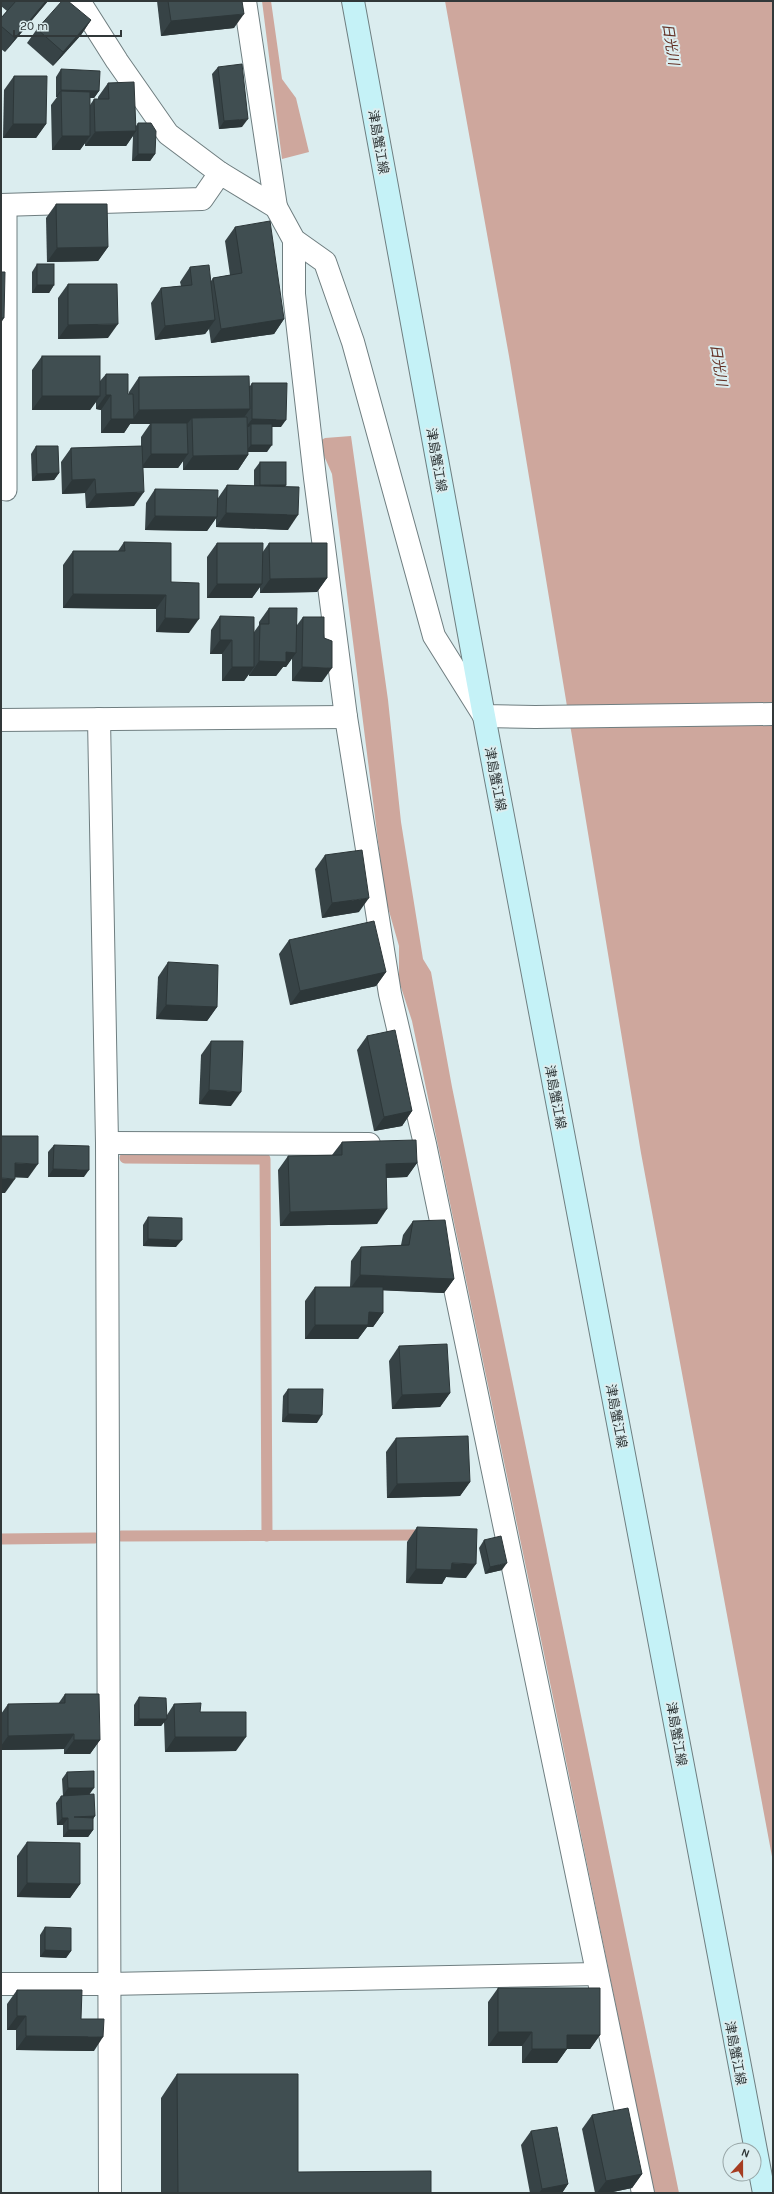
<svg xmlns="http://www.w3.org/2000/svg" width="774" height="2194" font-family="Karla,'Noto Sans JP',sans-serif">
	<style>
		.water { fill: #cea79d }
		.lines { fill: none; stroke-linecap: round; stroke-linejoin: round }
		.stream { stroke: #cea79d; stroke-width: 11 }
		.service-casing { stroke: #6f7e80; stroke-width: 23 }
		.minor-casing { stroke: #6f7e80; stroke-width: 24 }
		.tertiary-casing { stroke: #6f7e80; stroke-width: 24 }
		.secondary-casing { stroke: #6f7e80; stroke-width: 24 }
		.service { stroke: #fff; stroke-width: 21 }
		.minor { stroke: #fff; stroke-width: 22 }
		.tertiary { stroke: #fff; stroke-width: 22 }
		.secondary { stroke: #c5f2f7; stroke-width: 22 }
		.wall { fill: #374346 }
		.shaded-wall { fill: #2d3739 }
		.building { fill: #404e51; stroke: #2d3739 }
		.labels { text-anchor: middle; stroke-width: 4; stroke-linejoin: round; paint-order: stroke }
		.street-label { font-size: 13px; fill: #313839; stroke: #dbedef }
		.water-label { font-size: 14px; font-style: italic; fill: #612e22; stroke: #dbedef }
	</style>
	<rect width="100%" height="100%" fill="#dbedef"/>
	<g class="water">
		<polygon points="262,1 271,1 282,79 296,98 309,152 282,159"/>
		<polygon points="445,1 773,1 773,1862 641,1153 509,356"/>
		<polygon points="351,436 388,700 401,822 423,959 431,972 452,1087 679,2193 654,2193 553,1697 412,1021 399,981 399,946 385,897 332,474 318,442 325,438"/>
	</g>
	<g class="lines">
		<g class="stream">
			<polyline points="125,1158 265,1159 267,1536"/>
			<polyline points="121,1536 426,1535"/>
			<polyline points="1,1539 95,1538"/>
		</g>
		<g class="service-casing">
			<polyline id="service" points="6,205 6,490"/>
		</g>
		<g class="minor-casing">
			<g id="minor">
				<polyline points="245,1 276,207"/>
				<polyline points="1,205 202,199 220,173 276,207 294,240 325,262 353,342 434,636 484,716 535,717 773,714"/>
				<polyline points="294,240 294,294 315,478 346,717 390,994 425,1144 643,2193"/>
				<polyline points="99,719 107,1143 110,2193"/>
				<polyline points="1,720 346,717"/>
				<polyline points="107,1143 369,1144"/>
				<polyline points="1,1984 108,1984 597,1974"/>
			</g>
		</g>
		<g class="tertiary-casing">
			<polyline id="tertiary" points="79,1 117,61 168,134 220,173"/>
		</g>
		<g class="secondary-casing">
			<polyline id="secondary" points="353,1 484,716 764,2193"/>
		</g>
		<use href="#service" class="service"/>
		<use href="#minor" class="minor"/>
		<use href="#tertiary" class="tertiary"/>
		<use href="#secondary" class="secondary"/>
	</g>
	<g class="wall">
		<polygon points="1,1 48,1 5,52 1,49 1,18 7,11 1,6"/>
		<polygon points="157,1 242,1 234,28 161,36"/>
		<polygon points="91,20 81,35 53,66 27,43 37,29"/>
		<polygon points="218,67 242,127 219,129 212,74"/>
		<polygon points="61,69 99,91 94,98 90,98 90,105 94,99 98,99 98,97 108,83 136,126 138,123 155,154 150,161 132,161 133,136 126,146 85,146 85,143 80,150 52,150 51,105 57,97 56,97 56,77"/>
		<polygon points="14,76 46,124 36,138 3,138 4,90"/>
		<polygon points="56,204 108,247 98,261 47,262 46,218"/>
		<polygon points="235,227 284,319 274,334 211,343 209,329 205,334 155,340 151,303 161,288 181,286 180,282 190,267 211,281 213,278 230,275 225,241"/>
		<polygon points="37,264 54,285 49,293 32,293 32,272"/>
		<polygon points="68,284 108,338 58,339 58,298"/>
		<polygon points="42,356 100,381 106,374 128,394 129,394 129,392 139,377 250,386 252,383 281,427 272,427 267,452 248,452 248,455 238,470 183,470 183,461 178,468 143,468 134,506 86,508 85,493 62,494 61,462 71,448 141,446 141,437 150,424 130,424 124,433 101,433 101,410 96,409 96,402 90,410 32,410 32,370"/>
		<polygon points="36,446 59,473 54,480 32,481 31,454"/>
		<polygon points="260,462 286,485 285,487 288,530 216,527 216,518 207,531 145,530 146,503 155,489 218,498 227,485 254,486 254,470"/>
		<polygon points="124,542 171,582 189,633 156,632 156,609 63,608 63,565 73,551 118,551"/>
		<polygon points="217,543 262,553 269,543 327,578 317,592 260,593 260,587 252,598 207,598 207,557"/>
		<polygon points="269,608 297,625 303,617 322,682 292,681 292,658 286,667 283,667 276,676 249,676 249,674 244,681 222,681 222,654 210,654 211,630 220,616 254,632 259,625 259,622"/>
		<polygon points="325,855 359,912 322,918 315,869"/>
		<polygon points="289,940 386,972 376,986 290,1005 279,954"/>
		<polygon points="168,962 217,1007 207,1021 156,1019 158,977"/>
		<polygon points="367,1036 412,1111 402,1126 374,1131 357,1050"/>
		<polygon points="211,1041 231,1106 199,1104 201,1055"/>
		<polygon points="342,1142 417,1163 407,1177 386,1178 377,1224 280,1226 278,1170 288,1156 332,1155"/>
		<polygon points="54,1145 84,1177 48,1177 48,1152"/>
		<polygon points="148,1217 176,1247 143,1246 143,1225"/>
		<polygon points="413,1221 454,1279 444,1293 383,1290 383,1313 373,1327 367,1327 358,1339 305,1339 305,1301 315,1287 350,1287 351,1261 361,1247 401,1245 403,1235"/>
		<polygon points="399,1346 450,1393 440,1407 392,1409 389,1361"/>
		<polygon points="288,1389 317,1423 282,1422 283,1396"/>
		<polygon points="396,1438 470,1482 460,1496 387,1498 386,1452"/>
		<polygon points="417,1527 466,1578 446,1577 442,1584 406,1583 407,1542"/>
		<polygon points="484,1540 502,1570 485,1574 479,1548"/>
		<polygon points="65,1694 100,1740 90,1754 64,1754 64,1749 1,1750 1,1714 8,1704 58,1704"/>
		<polygon points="139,1697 167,1715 174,1704 200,1712 236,1751 165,1752 164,1722 161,1726 134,1726 134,1705"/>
		<polygon points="67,1772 90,1794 95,1816 93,1819 93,1830 88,1837 63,1837 63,1825 57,1825 56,1803 61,1796 63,1796 62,1779"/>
		<polygon points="27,1842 80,1884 70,1898 17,1897 17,1856"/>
		<polygon points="45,1927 71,1951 66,1958 40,1957 40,1935"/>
		<polygon points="498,1988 600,2035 590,2049 567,2049 557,2063 522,2063 522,2046 488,2046 488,2002"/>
		<polygon points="17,1990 81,2019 94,2051 16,2050 16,2030 7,2030 7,2004"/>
		<polygon points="177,2074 298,2172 431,2193 161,2193 161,2098"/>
		<polygon points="592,2115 642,2174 632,2188 608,2193 595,2193 582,2129"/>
		<polygon points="531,2131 568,2184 562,2193 530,2193 521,2145"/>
	</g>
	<g class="shaded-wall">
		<polygon points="46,1 48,1 5,52 15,38"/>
		<polygon points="244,14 234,28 161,36 171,21"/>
		<polygon points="91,20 81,35 53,66 63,52"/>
		<polygon points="61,90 99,91 94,98 61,97 61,91 57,97 56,97"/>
		<polygon points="248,119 242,127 219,129 224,121"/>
		<polygon points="13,124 46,124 36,138 3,138"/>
		<polygon points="136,131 126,146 85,146 95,132"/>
		<polygon points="62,136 90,136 80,150 52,150"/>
		<polygon points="138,154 155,154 150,161 132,161"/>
		<polygon points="108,247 98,261 47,262 57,248"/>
		<polygon points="37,285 54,285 49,293 32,293"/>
		<polygon points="1,318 4,318 1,323"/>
		<polygon points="284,319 274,334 211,343 221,329"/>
		<polygon points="215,320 205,334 155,340 165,326"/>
		<polygon points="118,324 108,338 58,339 68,325"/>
		<polygon points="106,395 111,395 101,410 96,409"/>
		<polygon points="42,396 100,396 90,410 32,410"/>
		<polygon points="250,409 240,423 192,418 188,423 151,424 151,423 150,424 130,424 124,433 101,433 111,419 133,419 139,410"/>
		<polygon points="252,419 286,420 281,427 251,427 251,424 249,427 246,427"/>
		<polygon points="251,445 272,445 267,452 245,452"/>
		<polygon points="151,454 188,454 178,468 141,468"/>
		<polygon points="248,455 238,470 183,470 193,456"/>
		<polygon points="59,473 54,480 32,481 37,474"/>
		<polygon points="95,479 85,493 62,494 72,480"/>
		<polygon points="260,485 286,485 281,493 254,493"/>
		<polygon points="144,492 134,506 86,508 96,494"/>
		<polygon points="226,513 298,515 288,530 216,527"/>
		<polygon points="155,516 217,517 207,531 145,530"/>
		<polygon points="327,578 317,592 260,593 270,579"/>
		<polygon points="217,584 262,584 252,598 207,598"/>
		<polygon points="73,594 166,595 156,609 63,608"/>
		<polygon points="165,618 199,619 189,633 156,632"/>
		<polygon points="220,640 232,640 222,654 210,654"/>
		<polygon points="286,652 296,653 286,667 283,667 276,676 249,676 259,661"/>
		<polygon points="232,667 254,667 244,681 222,681"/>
		<polygon points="302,667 332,668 322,682 292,681"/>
		<polygon points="369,898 359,912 322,918 332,903"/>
		<polygon points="386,972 376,986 290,1005 300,991"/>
		<polygon points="166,1005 217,1007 207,1021 156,1019"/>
		<polygon points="209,1090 241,1092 231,1106 199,1104"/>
		<polygon points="412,1111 402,1126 374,1131 384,1117"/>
		<polygon points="15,1163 38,1164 28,1178 5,1177"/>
		<polygon points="417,1163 407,1177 376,1178 386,1164"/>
		<polygon points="53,1169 89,1170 84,1177 48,1177"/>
		<polygon points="1,1178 15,1179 5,1193 1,1193"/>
		<polygon points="387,1209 377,1224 280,1226 290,1212"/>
		<polygon points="148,1239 182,1240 176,1247 143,1246"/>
		<polygon points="360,1275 454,1279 444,1293 350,1289"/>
		<polygon points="369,1312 383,1313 373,1327 367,1327 358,1339 305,1339 315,1325"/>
		<polygon points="450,1393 440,1407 392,1409 402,1395"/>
		<polygon points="288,1414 322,1415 317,1423 282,1422"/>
		<polygon points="470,1482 460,1496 387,1498 397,1484"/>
		<polygon points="452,1563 476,1564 466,1578 446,1577 442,1584 406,1583 416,1569"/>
		<polygon points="507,1563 502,1570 485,1574 490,1567"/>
		<polygon points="139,1719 167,1719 161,1726 134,1726"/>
		<polygon points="74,1734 64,1749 1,1750 1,1746 8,1736"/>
		<polygon points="175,1737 246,1737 236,1751 165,1752"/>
		<polygon points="74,1740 100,1740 90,1754 64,1754"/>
		<polygon points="68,1788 94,1788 89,1795 63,1796"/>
		<polygon points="95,1816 90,1823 74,1817"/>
		<polygon points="62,1818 68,1818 63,1825 57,1825"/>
		<polygon points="68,1830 93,1830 88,1837 63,1837"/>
		<polygon points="27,1883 80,1884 70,1898 17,1897"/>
		<polygon points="45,1950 71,1951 66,1958 40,1957"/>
		<polygon points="17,2016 26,2016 16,2030 7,2030"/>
		<polygon points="498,2032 532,2032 522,2046 488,2046"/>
		<polygon points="567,2035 600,2035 590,2049 567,2049 557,2063 522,2063 532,2049"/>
		<polygon points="26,2036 103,2037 94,2051 16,2050"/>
		<polygon points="642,2174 632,2188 608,2193 597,2193 606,2181"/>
		<polygon points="568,2184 562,2193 539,2193 542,2189"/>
	</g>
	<g class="building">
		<polygon points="16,1 46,1 15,38 1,26 1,18"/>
		<polygon points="62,1 68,1 91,20 63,52 37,29"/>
		<polygon points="168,1 242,1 244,14 171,21"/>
		<polygon points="242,64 248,119 224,121 218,67"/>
		<polygon points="61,69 100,71 99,91 61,90"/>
		<polygon points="14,76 47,76 46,124 13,124"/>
		<polygon points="134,82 136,131 95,132 94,99 109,99 108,83"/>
		<polygon points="61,91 90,92 90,136 62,136"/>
		<polygon points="138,123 151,123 156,131 155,154 138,154"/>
		<polygon points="56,204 107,204 108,247 57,248"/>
		<polygon points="270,221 284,319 221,329 213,278 242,273 235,227"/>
		<rect x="37" y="264" width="17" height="21"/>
		<polygon points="209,265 215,320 165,326 161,288 192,285 190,267"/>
		<polygon points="1,272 5,272 4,318 1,318"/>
		<polygon points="68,284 117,284 118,324 68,325"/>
		<rect x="42" y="356" width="58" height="40"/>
		<polygon points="106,374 128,374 128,394 133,394 134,419 111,419 111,395 106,395"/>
		<polygon points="249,376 250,409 139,410 139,377"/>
		<polygon points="252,383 287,383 286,420 252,419"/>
		<polygon points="247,417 248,455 193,456 192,418"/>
		<polygon points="151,423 187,423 188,454 151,454"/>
		<rect x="251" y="424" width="21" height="21"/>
		<polygon points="36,446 58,446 59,473 37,474"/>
		<polygon points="142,446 144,492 96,494 95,479 72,480 71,448"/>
		<rect x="260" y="462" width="26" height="23"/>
		<polygon points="227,485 299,487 298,515 226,513"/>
		<polygon points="155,489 218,490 217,517 155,516"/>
		<polygon points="124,542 171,543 171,582 199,583 199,619 165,618 166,595 73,594 73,551 125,551"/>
		<polygon points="217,543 263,543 262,584 217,584"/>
		<polygon points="269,543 327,543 327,578 270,579"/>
		<polygon points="269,608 297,608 296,653 286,652 286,662 259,661 260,624 269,624"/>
		<polygon points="220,616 254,617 254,667 232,667 232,640 220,640"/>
		<polygon points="303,617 324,617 324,638 332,641 332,668 302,667"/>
		<polygon points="362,850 369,898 332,903 325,855"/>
		<polygon points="374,921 386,972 300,991 289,940"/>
		<polygon points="168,962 218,965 217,1007 166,1005"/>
		<polygon points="395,1030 412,1111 384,1117 367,1036"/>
		<polygon points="211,1041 243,1041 241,1092 209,1090"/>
		<polygon points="1,1136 38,1136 38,1164 15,1163 15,1179 1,1178"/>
		<polygon points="416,1140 417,1163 386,1164 387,1209 290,1212 288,1156 342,1155 342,1142"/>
		<polygon points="54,1145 89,1146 89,1170 53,1169"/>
		<polygon points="148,1217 182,1218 182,1240 148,1239"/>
		<polygon points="445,1220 454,1279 360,1275 361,1247 409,1245 413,1221"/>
		<polygon points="315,1287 383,1287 383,1313 369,1312 368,1325 315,1325"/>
		<polygon points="447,1344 450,1393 402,1395 399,1346"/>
		<polygon points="288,1389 323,1389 322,1415 288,1414"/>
		<polygon points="468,1436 470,1482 397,1484 396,1438"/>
		<polygon points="417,1527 477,1529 476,1564 452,1563 451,1570 416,1569"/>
		<polygon points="501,1536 507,1563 490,1567 484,1540"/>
		<polygon points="65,1694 99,1694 100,1740 74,1740 74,1734 8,1736 8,1704 65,1703"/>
		<polygon points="139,1697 166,1698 167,1719 139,1719"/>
		<polygon points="201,1703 200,1712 246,1712 246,1737 175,1737 174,1704"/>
		<polygon points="94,1771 94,1788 68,1788 67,1772"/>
		<polygon points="94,1794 95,1816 74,1817 93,1818 93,1830 68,1830 68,1818 62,1818 61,1796"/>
		<polygon points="27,1842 80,1843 80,1884 27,1883"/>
		<polygon points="45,1927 71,1928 71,1951 45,1950"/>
		<polygon points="498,1988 600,1988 600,2035 567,2035 567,2049 532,2049 532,2032 498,2032"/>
		<polygon points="17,1990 82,1990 81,2019 104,2019 103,2037 26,2036 26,2016 17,2016"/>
		<polygon points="177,2074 298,2074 298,2172 431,2171 431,2193 178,2193"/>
		<polygon points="628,2108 642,2174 606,2181 592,2115"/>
		<polygon points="557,2127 568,2184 542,2189 531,2131"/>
	</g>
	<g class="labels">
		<g class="street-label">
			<text transform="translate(379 142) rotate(80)" y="5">津島蟹江線</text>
			<text transform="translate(437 460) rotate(80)" y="5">津島蟹江線</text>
			<text transform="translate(496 779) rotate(79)" y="5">津島蟹江線</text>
			<text transform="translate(556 1097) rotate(79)" y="5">津島蟹江線</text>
			<text transform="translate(617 1416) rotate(79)" y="5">津島蟹江線</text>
			<text transform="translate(677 1734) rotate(80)" y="5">津島蟹江線</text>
			<text transform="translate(736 2053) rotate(79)" y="5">津島蟹江線</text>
		</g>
		<g class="water-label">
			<text transform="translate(671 44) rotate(81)" y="5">日光川</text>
			<text transform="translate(719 365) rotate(81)" y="5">日光川</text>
		</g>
	</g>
	<rect width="774" height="2194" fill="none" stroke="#313839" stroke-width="4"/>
	<g transform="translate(742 2162) rotate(21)"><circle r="19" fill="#dbedef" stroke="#97a5a6"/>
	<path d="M0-3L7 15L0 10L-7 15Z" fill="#a53d22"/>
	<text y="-6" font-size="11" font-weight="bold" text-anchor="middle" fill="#313839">N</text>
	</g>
	<path d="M14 30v6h107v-6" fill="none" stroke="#313839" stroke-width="2"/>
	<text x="20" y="30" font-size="12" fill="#313839" stroke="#dbedef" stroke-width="3" paint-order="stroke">20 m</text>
</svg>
